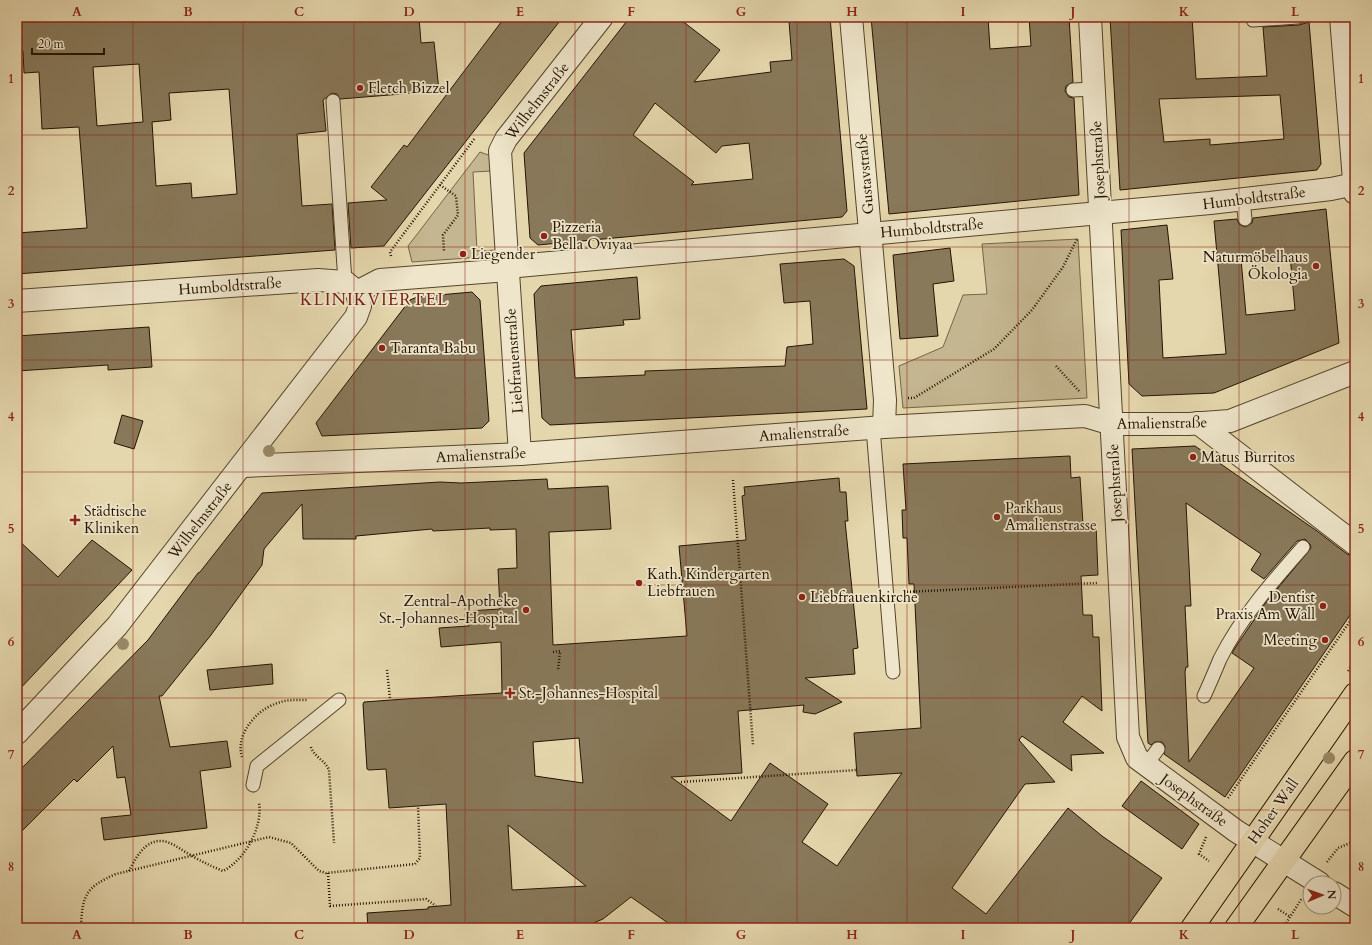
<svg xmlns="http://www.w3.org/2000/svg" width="1372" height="945" font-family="Cardo,serif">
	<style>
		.green { fill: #c4b690; stroke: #746548 }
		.building { fill: #88795a; stroke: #241400; fill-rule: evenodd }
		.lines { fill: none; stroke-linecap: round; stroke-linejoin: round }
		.service-casing { stroke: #54452b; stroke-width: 15 }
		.minor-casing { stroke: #54452b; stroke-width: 24 }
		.primary-casing { stroke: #241400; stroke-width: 24 }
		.path { stroke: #241400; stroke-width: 2.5; stroke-dasharray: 1 2; stroke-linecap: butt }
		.service { stroke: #eee5ca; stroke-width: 13 }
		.minor { stroke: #eee5ca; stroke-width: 22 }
		.primary { stroke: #e5d7ad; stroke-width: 22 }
		.tree { fill: #9a8b69 }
		.grid { fill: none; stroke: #8f2418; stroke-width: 1; stroke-opacity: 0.55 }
		.poi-dot { fill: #8f2418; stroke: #eee5ca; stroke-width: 1.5 }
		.labels { text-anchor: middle; stroke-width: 3.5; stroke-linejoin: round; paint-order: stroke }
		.poi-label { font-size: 15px; fill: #241400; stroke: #eee5ca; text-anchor: start }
		.street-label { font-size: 15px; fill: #241400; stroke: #eee5ca }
		.quarter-label { font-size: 17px; letter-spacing: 1px; fill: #7a1f14; stroke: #eee5ca }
		.neatline { fill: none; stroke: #8f2418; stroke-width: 1.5 }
		.grid-label { font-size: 13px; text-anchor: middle; font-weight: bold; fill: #8f2418 }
	</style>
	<rect width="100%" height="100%" fill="#e5d7ad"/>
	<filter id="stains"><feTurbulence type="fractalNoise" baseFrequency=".005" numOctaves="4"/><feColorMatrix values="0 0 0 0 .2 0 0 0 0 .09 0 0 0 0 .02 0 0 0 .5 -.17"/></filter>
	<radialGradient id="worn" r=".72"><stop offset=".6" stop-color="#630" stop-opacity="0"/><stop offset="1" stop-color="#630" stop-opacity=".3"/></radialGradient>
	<g class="green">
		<polygon points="480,152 491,156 492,171 473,172 477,251 496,250 496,256 412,262 408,246"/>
		<polygon points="1078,239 1087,398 903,408 899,366 943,347 963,295 987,294 982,244"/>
	</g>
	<g class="building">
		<path d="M17,17H419L421,43L434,42L439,91L340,99L337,94L332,93L323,100L326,131L297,134L302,206L332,204L335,250L17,274V233L87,228L79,127L42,129L39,72L24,73L23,51L17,52ZM139,64L143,122L97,126L93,67ZM229,89L237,194L192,198L191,183L156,186L152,122L171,120L169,93Z"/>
		<polygon points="505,17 563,17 384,246 351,248 348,203 387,200 371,187 404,145 407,147"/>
		<path d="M630,17H677L720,50L694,82L771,72L770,62L792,60L789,21L797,20V17H830L847,211L842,217L538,245L530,238L524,153ZM655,103L716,153L722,146L749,143L753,179L691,185L694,182L633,135Z"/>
		<polygon points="871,17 897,17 897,19 924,17 988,17 990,49 1031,46 1029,17 1069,17 1073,82 1066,86 1065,91 1069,97 1074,98 1079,195 889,214"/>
		<path d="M1110,17H1192L1196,79L1267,76L1263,27L1299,25L1309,22L1321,164L1317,170L1120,190ZM1280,95L1284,139L1210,145V139L1164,142L1159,99Z"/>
		<path d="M1326,209L1339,343L1214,393L1142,396L1129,384L1121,230L1167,225L1173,279L1159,280L1163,358L1226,354L1214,221L1237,219L1239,224L1245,227L1252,223L1253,218ZM1290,255L1295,310L1246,315L1241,259Z"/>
		<polygon points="950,248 954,281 933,284 938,336 900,339 893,255"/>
		<polygon points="844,259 854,266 867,409 550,425 542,418 534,294 541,286 637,277 640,319 623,320 624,325 571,330 575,378 645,375 645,371 785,366 787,347 813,344 810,301 784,303 780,264"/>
		<polygon points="472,292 480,300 489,421 482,428 322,436 316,423 410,300 417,297"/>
		<polygon points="149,327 152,367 108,370 108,365 17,371 17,336"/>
		<polygon points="122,415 143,421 134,449 114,443"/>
		<path d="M1195,446L1317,531L1347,554L1355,557V608L1225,797L1164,754L1165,746L1162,742H1155L1151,745L1148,743L1132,449ZM1186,503L1261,554L1251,570L1264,579L1297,541L1305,539L1310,544L1311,548L1264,605L1235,648L1232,653L1254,668L1189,762L1185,672L1186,667H1188L1185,606H1191Z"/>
		<path d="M1070,456L1071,478L1080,477L1083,524L1096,523L1098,575L1081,576L1083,615H1092L1093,637H1099L1102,711L1082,696L1063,722L1104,753L1071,755L1072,771L1022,736L1019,740L1055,782L1025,784L952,888L986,914L1068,808L1102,836L1162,878L1126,928H675L631,897L603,919L582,928H368L367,913L428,909V907L451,905L446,804L389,808L386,769L369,770L367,769L363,704L364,702L405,699L502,693L501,642L441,647L439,628L469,626L468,611L500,609L498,569L517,568L516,529L490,530V528L433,531L432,529L356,536V539H303L302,504L264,549L262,565L211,635L162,696H159L170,747L227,741L231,767L200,771L207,828L104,840L101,818L131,815L125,777L117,778L113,746L77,782L74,779L17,836V773L148,640L198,573L200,572L262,493L440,482L461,483L547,479L548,489L608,486L611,529L549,532L553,645L687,636L679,546L746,540L742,496L745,495L744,487L839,478L840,492H846L848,521H845L858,648L853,649L855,674L805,678L842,702L815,714L803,712L804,705L738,711L742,773L671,777L731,821L770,763L828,804L802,842L837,866L902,773L857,776L854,733L921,728L914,584H909L907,538H903L902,510H906L903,464ZM579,738L583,783L535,776L533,742ZM508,825L586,886L512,890Z"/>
		<polygon points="17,539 58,577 92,540 132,570 17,692"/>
		<polygon points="272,664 273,684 210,690 207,670"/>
		<polygon points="1141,781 1199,824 1182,849 1122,806"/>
	</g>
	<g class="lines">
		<g class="service-casing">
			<g id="service">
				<polyline points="1253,20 1298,17"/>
				<polyline points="1073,90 1094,89"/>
				<polyline points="333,101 345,282"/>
				<polyline points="1243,199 1245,219"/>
				<polyline points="873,428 893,672"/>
				<path d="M1204,696C1210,683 1215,671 1220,659C1241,617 1273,581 1303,547"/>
				<polyline points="1146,765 1158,749"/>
				<polyline points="253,785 257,766 339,700"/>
			</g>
		</g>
		<g class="minor-casing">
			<g id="minor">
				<polyline points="851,17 885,400 884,427"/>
				<polyline points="1090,17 1128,737 1137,758 1236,831 1319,883"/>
				<polyline points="1341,17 1355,193"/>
				<polyline points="507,267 1210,203 1331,189 1355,184"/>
				<polyline points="357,292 380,280 508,270"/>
				<polyline points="17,301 318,280 345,282 357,292"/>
				<polyline points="1198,423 1355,544"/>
				<polyline points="520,454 500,151 506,139 602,17"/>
				<polyline points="243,466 520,454 884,427 1085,416 1112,424 1189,424 1230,421 1355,372"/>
				<polyline points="17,733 117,626 356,317 360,306 357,292"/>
				<polyline points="1334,893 1355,906"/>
			</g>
		</g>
		<g class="primary-casing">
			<g id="primary">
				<polyline points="1192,928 1355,694"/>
				<polyline points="1236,928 1355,761"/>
			</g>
		</g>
		<g class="path">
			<polyline points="440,185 456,196 458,215 443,235 444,251"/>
			<polyline points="391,256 390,252 475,138"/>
			<polyline points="1056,366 1080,392"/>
			<polyline points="908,398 914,398 994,349 1032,310 1063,267 1077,239"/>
			<polyline points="733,480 753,745"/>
			<polyline points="904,592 1097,583"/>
			<polyline points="553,652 560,651 558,671"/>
			<polyline points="387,670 390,699"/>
			<polyline points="1348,671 1355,662"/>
			<path d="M311,747C314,757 325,760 329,770L334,843"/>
			<path d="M242,757C235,736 255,711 275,704C286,699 297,700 308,700"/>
			<polyline points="681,782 856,770"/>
			<polyline points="1228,798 1355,614"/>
			<polyline points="1206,837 1199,854 1209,861"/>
			<polyline points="1327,862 1338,848 1355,841"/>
			<path d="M129,871C135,859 145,840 161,841C171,841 181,850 189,854C200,861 211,866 223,871C245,860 263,827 259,803"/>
			<polyline points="328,873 330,906 426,899 436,906"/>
			<polyline points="1278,909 1289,916"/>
			<path d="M81,928C82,895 86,887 116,874L269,837L291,843L319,871L326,873L415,864L420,858L418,806"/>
			<polyline points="1283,928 1302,898"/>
		</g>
		<use href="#service" class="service"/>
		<use href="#minor" class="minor"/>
		<use href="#primary" class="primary"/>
	</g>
	<g class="tree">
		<circle cx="269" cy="451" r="6"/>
		<circle cx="123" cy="644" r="6"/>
		<circle cx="1329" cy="758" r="6"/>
	</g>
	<path class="grid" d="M133,17V928M243,17V928M354,17V928M465,17V928M575,17V928M686,17V928M797,17V928M907,17V928M1018,17V928M1129,17V928M1239,17V928M17,135H1355M17,247H1355M17,360H1355M17,472H1355M17,585H1355M17,698H1355M17,810H1355"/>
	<g class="poi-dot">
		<circle cx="360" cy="88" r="4"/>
		<circle cx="544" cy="236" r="4"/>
		<circle cx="463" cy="254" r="4"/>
		<circle cx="1316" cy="266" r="4"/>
		<circle cx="382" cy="348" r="4"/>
		<circle cx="1193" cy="457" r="4"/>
		<circle cx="997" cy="517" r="4"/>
		<path d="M73 514h4v4h4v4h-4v4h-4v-4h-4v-4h4z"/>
		<circle cx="639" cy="583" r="4"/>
		<circle cx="802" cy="597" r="4"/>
		<circle cx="1323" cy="606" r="4"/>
		<circle cx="526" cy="610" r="4"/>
		<circle cx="1325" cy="640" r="4"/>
		<path d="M508 687h4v4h4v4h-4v4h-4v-4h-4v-4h4z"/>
	</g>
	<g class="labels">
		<g class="poi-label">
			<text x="368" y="93">Fletch Bizzel</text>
			<text x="552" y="232">Pizzeria<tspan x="552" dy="17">Bella Oviyaa</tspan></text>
			<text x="471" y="259">Liegender</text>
			<text x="1308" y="262" text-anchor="end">Naturmöbelhaus<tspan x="1308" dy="17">Ökologia</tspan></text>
			<text x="390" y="353">Taranta Babu</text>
			<text x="1201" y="462">Matus Burritos</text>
			<text x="1005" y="513">Parkhaus<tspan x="1005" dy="17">Amalienstrasse</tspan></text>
			<text x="84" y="516">Städtische<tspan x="84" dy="17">Kliniken</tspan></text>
			<text x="647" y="579">Kath. Kindergarten<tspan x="647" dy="17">Liebfrauen</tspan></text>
			<text x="810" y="602">Liebfrauenkirche</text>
			<text x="1315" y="602" text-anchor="end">Dentist<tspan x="1315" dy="17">Praxis Am Wall</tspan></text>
			<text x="518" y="606" text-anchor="end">Zentral-Apotheke<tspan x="518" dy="17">St.-Johannes-Hospital</tspan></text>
			<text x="1317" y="645" text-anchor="end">Meeting</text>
			<text x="519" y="698">St.-Johannes-Hospital</text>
		</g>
		<g class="street-label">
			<text transform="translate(537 101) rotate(-52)" y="5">Wilhelmstraße</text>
			<text transform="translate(1098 160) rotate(-93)" y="5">Josephstraße</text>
			<text transform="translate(865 174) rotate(-95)" y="5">Gustavstraße</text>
			<text transform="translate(1254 198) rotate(-7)" y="5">Humboldtstraße</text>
			<text transform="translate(932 228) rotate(-5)" y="5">Humboldtstraße</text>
			<text transform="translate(230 286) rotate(-4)" y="5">Humboldtstraße</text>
			<text transform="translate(514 361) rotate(-94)" y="5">Liebfrauenstraße</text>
			<text transform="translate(1162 423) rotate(-1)" y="5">Amalienstraße</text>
			<text transform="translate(804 433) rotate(-4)" y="5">Amalienstraße</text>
			<text transform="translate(481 455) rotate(-3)" y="5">Amalienstraße</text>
			<text transform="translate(1115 483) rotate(-93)" y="5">Josephstraße</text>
			<text transform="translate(200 520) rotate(-52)" y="5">Wilhelmstraße</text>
			<text transform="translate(1194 800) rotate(36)" y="5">Josephstraße</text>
			<text transform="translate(1273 811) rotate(-55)" y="5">Hoher Wall</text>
		</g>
		<g class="quarter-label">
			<text x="374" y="305">KLINIKVIERTEL</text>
		</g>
	</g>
	<rect width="1372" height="945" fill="none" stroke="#e5d7ad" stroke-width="44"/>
	<g transform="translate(1322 895) rotate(88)"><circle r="19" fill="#eee5ca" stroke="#9d9179"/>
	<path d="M0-3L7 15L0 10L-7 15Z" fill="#8f2418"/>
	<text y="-6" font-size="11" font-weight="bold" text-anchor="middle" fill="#241400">N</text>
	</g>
	<path d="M32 48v6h72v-6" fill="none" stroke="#241400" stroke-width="2"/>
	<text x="38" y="48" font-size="12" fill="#241400" stroke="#eee5ca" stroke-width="3" paint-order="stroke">20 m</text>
	<rect x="22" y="22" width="1328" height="901" class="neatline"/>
	<g class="grid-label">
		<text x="77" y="16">A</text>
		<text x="188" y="16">B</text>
		<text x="299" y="16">C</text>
		<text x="409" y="16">D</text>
		<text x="520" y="16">E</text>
		<text x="631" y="16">F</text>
		<text x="741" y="16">G</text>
		<text x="852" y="16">H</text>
		<text x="963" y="16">I</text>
		<text x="1073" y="16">J</text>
		<text x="1184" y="16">K</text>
		<text x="1295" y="16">L</text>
		<text x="11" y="83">1</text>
		<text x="1361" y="83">1</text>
		<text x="11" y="195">2</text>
		<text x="1361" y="195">2</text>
		<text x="11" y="308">3</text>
		<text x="1361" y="308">3</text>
		<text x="11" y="421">4</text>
		<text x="1361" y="421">4</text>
		<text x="11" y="533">5</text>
		<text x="1361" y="533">5</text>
		<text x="11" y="646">6</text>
		<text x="1361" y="646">6</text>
		<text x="11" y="759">7</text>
		<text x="1361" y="759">7</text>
		<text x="11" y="871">8</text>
		<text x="1361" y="871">8</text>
		<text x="77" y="939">A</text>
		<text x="188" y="939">B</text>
		<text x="299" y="939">C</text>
		<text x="409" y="939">D</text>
		<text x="520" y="939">E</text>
		<text x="631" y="939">F</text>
		<text x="741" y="939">G</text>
		<text x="852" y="939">H</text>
		<text x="963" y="939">I</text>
		<text x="1073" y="939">J</text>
		<text x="1184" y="939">K</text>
		<text x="1295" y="939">L</text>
	</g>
	<rect width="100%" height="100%" filter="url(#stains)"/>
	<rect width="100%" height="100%" fill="url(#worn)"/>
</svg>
